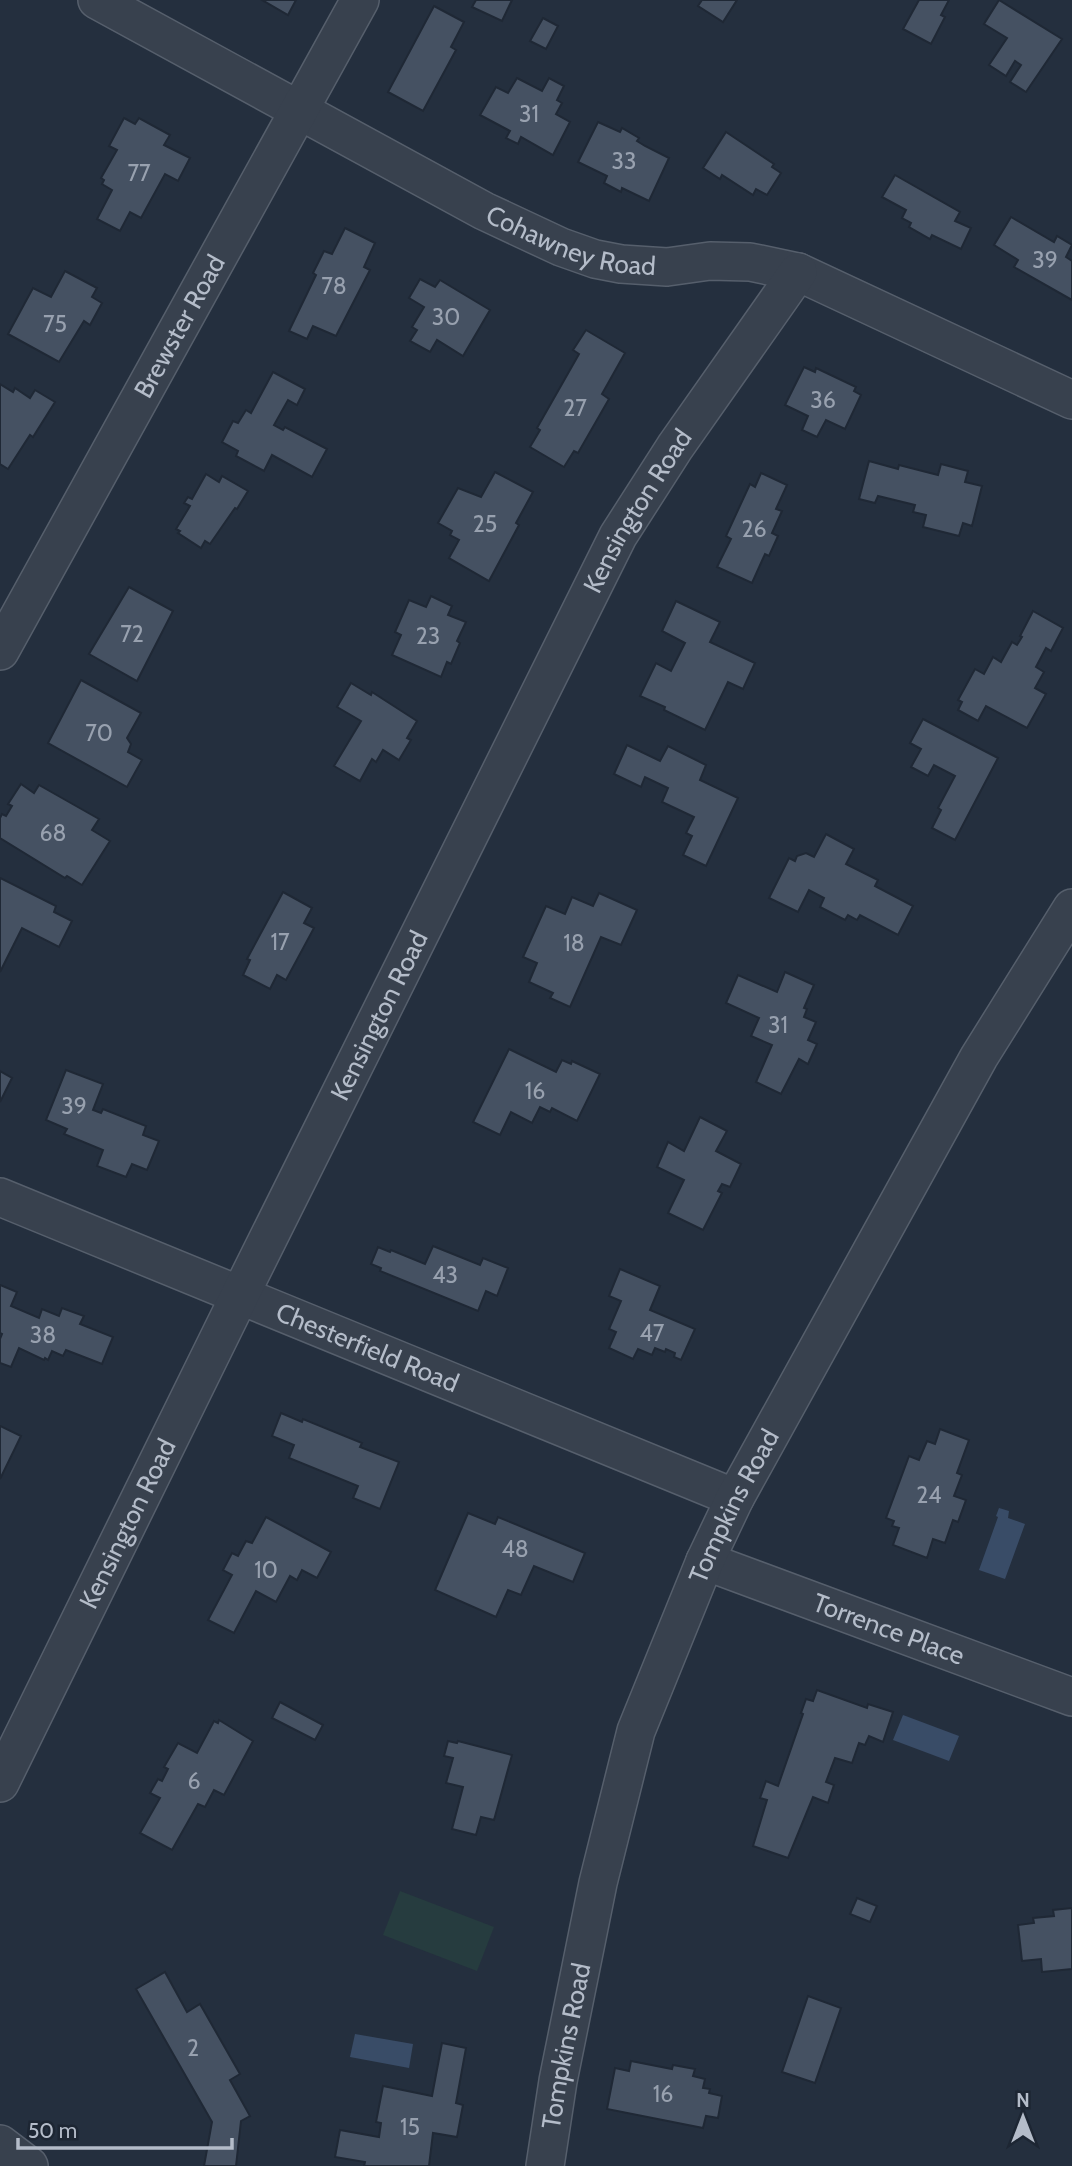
<svg xmlns="http://www.w3.org/2000/svg" width="1072" height="2166" font-family="Cabin,sans-serif">
	<style>
		.green { fill: #263c3f }
		.water { fill: #394c67 }
		.building { fill: #455162; stroke: #1f2835; stroke-width: 2 }
		.lines { fill: none; stroke-linecap: round; stroke-linejoin: round }
		.minor-casing { stroke: #565f6c; stroke-width: 40 }
		.minor { stroke: #38414e; stroke-width: 37 }
		.labels { text-anchor: middle; stroke-width: 5; stroke-linejoin: round; paint-order: stroke }
		.number-label { font-size: 23px; fill: #98a1af }
		.street-label { font-size: 26px; fill: #b4bcc9; stroke: #1d2633 }
	</style>
	<rect width="100%" height="100%" fill="#242f3e"/>
	<polygon class="green" points="400,1891 494,1927 477,1971 383,1935"/>
	<g class="water">
		<polygon points="999,1508 1009,1511 1008,1518 1025,1524 1005,1579 979,1570 998,1517 996,1516"/>
		<polygon points="903,1715 959,1736 949,1761 893,1740"/>
		<polygon points="355,2034 413,2044 409,2068 350,2057"/>
	</g>
	<g class="building">
		<polygon points="262,0 296,0 288,15"/>
		<polygon points="476,0 512,0 502,21 472,7"/>
		<polygon points="702,0 737,0 723,22 698,6"/>
		<polygon points="919,0 949,0 941,15 945,17 931,44 903,29"/>
		<polygon points="999,0 1062,39 1026,92 1010,82 1021,65 1015,61 1006,76 989,65 1007,38 984,24"/>
		<polygon points="434,6 464,22 451,47 456,50 423,111 388,92"/>
		<polygon points="543,18 558,26 546,49 530,41"/>
		<polygon points="517,78 542,91 549,78 564,86 557,100 562,103 556,114 570,122 553,155 521,137 518,144 506,138 510,131 480,115 496,87 508,93"/>
		<polygon points="124,118 135,124 139,118 170,135 164,145 190,158 178,181 165,174 141,218 130,212 120,231 97,219 112,190 102,184 104,180 101,178 117,150 109,146"/>
		<polygon points="598,122 620,132 622,128 639,138 637,141 645,146 669,158 649,201 622,188 621,192 604,183 607,176 578,162"/>
		<polygon points="726,132 774,164 772,167 781,173 767,195 756,189 753,195 722,175 720,179 703,168"/>
		<polygon points="895,175 960,212 955,221 971,228 961,249 932,235 930,239 909,227 911,223 902,218 906,210 882,197"/>
		<polygon points="1011,217 1054,242 1057,236 1072,245 1066,257 1072,261 1072,300 1014,267 1018,260 994,245"/>
		<polygon points="345,228 375,243 364,267 370,270 336,336 313,326 307,339 289,331 316,275 313,273 324,251 332,254"/>
		<polygon points="65,271 97,288 92,297 102,303 90,325 84,321 59,362 8,334 33,288 51,297"/>
		<polygon points="420,279 435,287 440,280 490,310 463,356 437,340 430,352 410,341 417,330 412,327 424,307 409,298"/>
		<polygon points="586,330 625,353 602,394 609,399 578,453 574,451 564,467 530,447 540,430 537,428 579,354 573,350"/>
		<polygon points="804,367 815,372 816,368 856,387 854,391 861,395 845,429 826,420 817,437 802,430 808,416 785,405"/>
		<polygon points="273,372 305,389 297,405 288,400 274,425 283,430 285,427 327,449 312,477 272,455 264,471 236,456 238,451 222,442 233,421 238,423 246,410 251,413"/>
		<polygon points="0,384 13,392 15,388 30,398 35,390 55,402 33,437 30,435 8,469 0,464"/>
		<polygon points="869,461 898,469 899,465 938,475 941,464 968,471 965,482 982,486 972,526 963,523 959,536 923,527 926,515 913,512 915,505 878,496 875,503 859,499"/>
		<polygon points="495,472 533,492 516,523 519,525 489,581 449,558 459,540 450,535 452,531 438,523 458,488 481,497"/>
		<polygon points="761,473 787,485 776,509 782,511 772,533 778,536 769,556 765,554 752,583 717,567 731,539 726,536 750,484 755,487"/>
		<polygon points="206,474 219,482 222,476 248,491 237,509 235,508 210,544 205,541 201,548 178,533 180,531 176,529 190,506 184,503 188,497 192,499"/>
		<polygon points="129,587 173,611 137,681 89,654"/>
		<polygon points="431,596 452,606 448,615 466,622 457,641 460,643 451,664 447,662 441,677 392,655 401,635 395,632 409,600 426,607"/>
		<polygon points="676,601 720,622 710,642 755,663 743,689 728,682 705,730 664,710 665,707 640,696 656,663 671,671 685,643 662,631"/>
		<polygon points="1033,611 1063,628 1051,651 1046,648 1036,667 1044,672 1035,688 1046,694 1027,728 986,706 978,721 958,710 962,702 958,700 975,669 984,674 993,657 1001,662 1012,642 1017,645 1022,637 1020,636"/>
		<polygon points="81,680 141,713 127,738 131,744 128,752 142,760 127,787 48,743"/>
		<polygon points="351,683 371,695 372,692 417,721 407,738 411,740 399,760 383,750 376,762 372,759 360,781 334,766 361,721 337,707"/>
		<polygon points="923,719 998,758 955,840 932,828 941,810 938,808 955,776 934,765 928,776 911,767 921,749 910,743"/>
		<polygon points="627,745 660,761 668,746 706,765 700,780 738,798 706,866 683,855 692,836 686,833 694,817 662,802 668,788 645,777 641,787 614,774"/>
		<polygon points="21,784 34,793 39,785 99,819 92,830 110,841 82,885 67,876 65,878 0,838 0,818 2,814 6,816 12,806 8,804"/>
		<polygon points="826,834 854,849 846,864 878,880 875,886 913,906 898,935 860,915 857,920 848,915 845,920 820,907 824,898 809,890 798,912 769,898 789,858 795,861 797,856 806,853 814,857"/>
		<polygon points="0,878 56,906 54,912 72,921 59,947 22,928 0,972"/>
		<polygon points="283,892 312,908 304,923 314,928 286,980 277,975 270,989 243,975 250,960 247,959"/>
		<polygon points="599,893 637,910 621,945 601,937 570,1007 550,998 553,993 529,982 537,963 523,957 546,906 565,914 572,897 593,906"/>
		<polygon points="785,972 814,985 804,1008 807,1009 804,1017 816,1022 808,1040 817,1044 808,1064 799,1059 781,1094 756,1082 772,1045 751,1036 759,1018 726,1003 738,975 777,992"/>
		<polygon points="509,1049 556,1072 562,1060 571,1064 572,1061 600,1074 577,1121 552,1108 550,1112 540,1107 532,1123 511,1112 500,1135 473,1122"/>
		<polygon points="66,1070 103,1084 93,1110 101,1113 103,1109 146,1126 143,1135 159,1141 147,1170 132,1164 126,1177 97,1166 103,1150 64,1134 67,1129 46,1120"/>
		<polygon points="0,1071 12,1078 0,1102"/>
		<polygon points="700,1117 727,1131 716,1151 741,1164 730,1187 722,1184 718,1191 722,1193 703,1230 668,1213 684,1180 657,1167 668,1142 684,1151"/>
		<polygon points="433,1246 480,1265 483,1258 508,1268 497,1296 486,1291 478,1311 380,1271 381,1268 371,1264 378,1247 390,1252 391,1250 425,1264"/>
		<polygon points="620,1269 660,1286 650,1310 695,1329 681,1360 674,1357 675,1353 666,1349 665,1352 655,1348 652,1355 638,1349 633,1359 609,1348 616,1332 609,1329 621,1301 609,1296"/>
		<polygon points="0,1285 17,1292 11,1306 39,1318 42,1309 59,1316 62,1308 84,1316 80,1324 113,1337 102,1364 66,1350 63,1356 52,1351 48,1360 45,1358 44,1360 19,1348 11,1367 0,1363 0,1339 2,1334 0,1333"/>
		<polygon points="281,1413 302,1422 303,1419 362,1443 360,1447 399,1462 380,1509 353,1498 358,1486 289,1458 294,1445 272,1436"/>
		<polygon points="0,1426 21,1436 0,1479"/>
		<polygon points="940,1429 969,1440 957,1473 962,1475 954,1496 966,1500 958,1522 953,1520 945,1543 933,1539 927,1558 893,1545 899,1528 892,1526 894,1521 886,1518 909,1456 919,1460 927,1441 935,1444"/>
		<polygon points="468,1513 495,1524 498,1517 585,1553 573,1582 534,1566 521,1595 508,1590 496,1617 435,1590"/>
		<polygon points="266,1517 331,1552 317,1578 302,1570 297,1580 290,1576 276,1602 256,1591 234,1633 208,1620 232,1575 223,1570 232,1553 238,1556 246,1541 252,1543"/>
		<polygon points="817,1690 867,1708 868,1704 893,1712 883,1742 869,1736 865,1745 859,1743 852,1763 835,1758 826,1782 834,1785 828,1803 813,1797 788,1858 753,1846 767,1800 760,1798 766,1781 778,1786 803,1714 801,1713 806,1699 813,1701"/>
		<polygon points="280,1702 323,1725 315,1740 272,1718"/>
		<polygon points="219,1720 253,1741 224,1795 214,1790 205,1807 198,1804 172,1850 140,1833 160,1798 150,1793 158,1779 162,1781 168,1769 164,1767 178,1743 197,1753 214,1721 218,1723"/>
		<polygon points="448,1741 457,1743 458,1741 512,1755 494,1820 481,1817 476,1835 452,1829 463,1787 446,1783 453,1758 444,1756"/>
		<polygon points="857,1898 877,1906 870,1922 850,1914"/>
		<polygon points="1072,1908 1072,1969 1042,1972 1041,1959 1022,1961 1018,1925 1034,1923 1033,1918 1054,1916 1053,1910"/>
		<polygon points="165,1972 187,2012 200,2004 240,2074 230,2080 250,2116 241,2121 236,2166 204,2166 212,2122 136,1989"/>
		<polygon points="808,1996 841,2008 815,2083 782,2072"/>
		<polygon points="442,2043 466,2048 456,2103 463,2105 457,2137 433,2133 429,2166 364,2166 365,2162 335,2157 340,2130 379,2137 381,2123 376,2122 383,2086 432,2096"/>
		<polygon points="631,2061 672,2069 673,2065 695,2069 693,2076 705,2079 703,2088 710,2089 709,2093 722,2096 718,2118 706,2116 703,2128 607,2109 615,2068 629,2071"/>
	</g>
	<g class="lines">
		<g class="minor-casing">
			<g id="minor">
				<path id="s1" d="M97,0L484,211L561,247L595,259L621,264L667,267L710,261L750,262L798,272L1072,400"/>
				<path id="s2" d="M0,651L360,0"/>
				<path id="s3" d="M0,1197L735,1498"/>
				<path id="s4" d="M705,1561L1072,1697"/>
				<path id="s5" d="M0,1783L240,1295L618,536L675,447L798,272"/>
				<polyline points="0,2144 29,2166"/>
				<path id="s6" d="M545,2166L558,2081L598,1883L636,1731L705,1561L735,1498L979,1057L1072,908"/>
			</g>
		</g>
		<use href="#minor" class="minor"/>
	</g>
	<g class="labels">
		<g class="number-label">
			<text x="529" y="122">31</text>
			<text x="624" y="169">33</text>
			<text x="139" y="181">77</text>
			<text x="1045" y="268">39</text>
			<text x="334" y="294">78</text>
			<text x="446" y="325">30</text>
			<text x="55" y="332">75</text>
			<text x="823" y="408">36</text>
			<text x="575" y="416">27</text>
			<text x="485" y="532">25</text>
			<text x="754" y="537">26</text>
			<text x="132" y="642">72</text>
			<text x="428" y="644">23</text>
			<text x="99" y="741">70</text>
			<text x="53" y="841">68</text>
			<text x="280" y="950">17</text>
			<text x="574" y="951">18</text>
			<text x="778" y="1033">31</text>
			<text x="535" y="1099">16</text>
			<text x="74" y="1114">39</text>
			<text x="445" y="1283">43</text>
			<text x="652" y="1341">47</text>
			<text x="43" y="1343">38</text>
			<text x="929" y="1503">24</text>
			<text x="515" y="1557">48</text>
			<text x="266" y="1578">10</text>
			<text x="194" y="1789">6</text>
			<text x="193" y="2056">2</text>
			<text x="663" y="2102">16</text>
			<text x="410" y="2135">15</text>
		</g>
		<g class="street-label">
			<text dy="9" stroke="none"><textPath href="#s1" startOffset="534">Cohawney Road</textPath></text>
			<text dy="9" stroke="none"><textPath href="#s2" startOffset="371">Brewster Road</textPath></text>
			<text dy="9" stroke="none"><textPath href="#s5" startOffset="1423">Kensington Road</textPath></text>
			<text dy="9" stroke="none"><textPath href="#s5" startOffset="856">Kensington Road</textPath></text>
			<text dy="9" stroke="none"><textPath href="#s3" startOffset="397">Chesterfield Road</textPath></text>
			<text dy="9" stroke="none"><textPath href="#s6" startOffset="690">Tompkins Road</textPath></text>
			<text dy="9" stroke="none"><textPath href="#s5" startOffset="289">Kensington Road</textPath></text>
			<text dy="9" stroke="none"><textPath href="#s4" startOffset="196">Torrence Place</textPath></text>
			<text dy="9" stroke="none"><textPath href="#s6" startOffset="122">Tompkins Road</textPath></text>
		</g>
	</g>
	<g transform="translate(1023 2117)" stroke="#1d2633" stroke-width="5" paint-order="stroke">
	<path d="M0-5L12 26L0 18L-12 26Z" fill="#b4bcc9"/>
	<text y="-10" font-size="19" font-weight="bold" text-anchor="middle" fill="#b4bcc9">N</text>
	</g>
	<path d="M18 2138v10h214v-10" fill="none" stroke="#b4bcc9" stroke-width="3.5"/>
	<text x="28" y="2138" font-size="21" fill="#b4bcc9" stroke="#1d2633" stroke-width="5" paint-order="stroke">50 m</text>
</svg>
